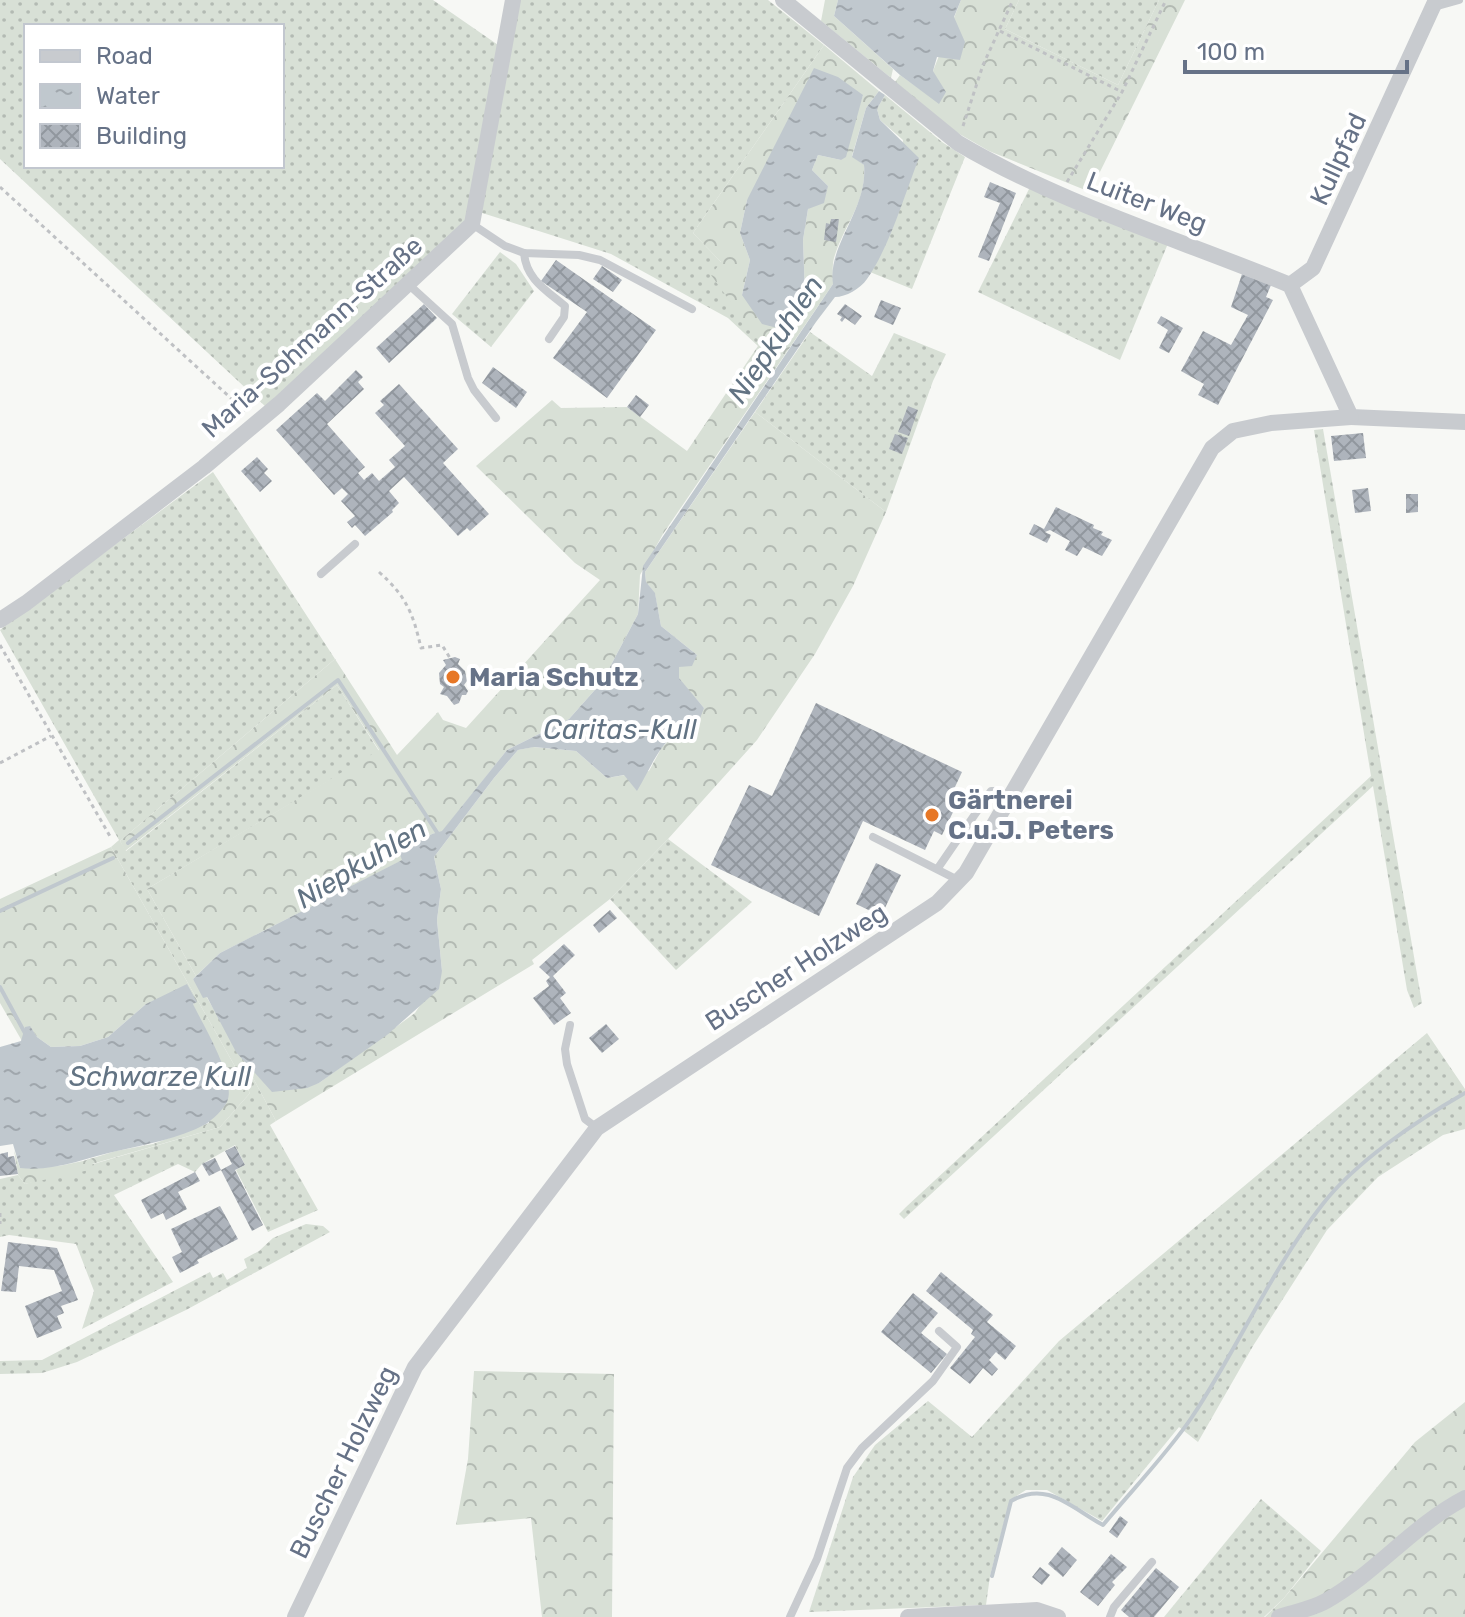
<svg xmlns="http://www.w3.org/2000/svg" width="1465" height="1617" font-family="Rubik,sans-serif">
	<style>
		.grass { fill: url(#grass-dots); fill-rule: evenodd }
		.forest { fill: url(#forest-crowns); fill-rule: evenodd }
		.water { fill: url(#water-ripples) }
		.lines { fill: none; stroke-linecap: round; stroke-linejoin: round }
		.stream { stroke: #c0c8ce; stroke-width: 4 }
		.building { fill: url(#building-cross-hatch) }
		.path { stroke: #bfc1c4; stroke-width: 3; stroke-dasharray: 4 4; stroke-linecap: butt }
		.lane { stroke: #c8cbcf; stroke-width: 8 }
		.street { stroke: #c8cbcf; stroke-width: 16 }
		.poi-dot { fill: #e77726; stroke: #fff; stroke-width: 3 }
		.labels { text-anchor: middle; stroke-width: 8; stroke-linejoin: round; paint-order: stroke }
		.street-label { font-size: 26px; fill: #667287; stroke: #fff }
		.poi-label { font-size: 26px; font-weight: bold; fill: #667287; stroke: #fff; text-anchor: start }
		.water-label { font-size: 28px; font-style: italic; fill: #627383; stroke: #fff }
	</style>
	<defs>
		<pattern id="grass-dots" width="8" height="8" patternUnits="userSpaceOnUse" patternTransform="scale(2)"><rect width="8" height="8" fill="#d8e0d6"/><path d="M2 2h.1M6 6h.1" fill="none" stroke="#b3bab3" stroke-width="1.8" stroke-linecap="round"/></pattern>
		<pattern id="forest-crowns" width="20" height="18" patternUnits="userSpaceOnUse" patternTransform="scale(2)"><rect width="20" height="18" fill="#d8e0d6"/><path d="M2 6a3 3 0 1 1 6 0M12 15a3 3 0 1 1 6 0" fill="none" stroke="#b3bab3"/></pattern>
		<pattern id="water-ripples" width="26" height="14" patternUnits="userSpaceOnUse" patternTransform="scale(2)"><rect width="26" height="14" fill="#c0c8ce"/><path d="M2 4q2-2 4 0t4 0M15 11q2-2 4 0t4 0" fill="none" stroke="#a0a7ad"/></pattern>
		<pattern id="building-cross-hatch" width="8" height="8" patternUnits="userSpaceOnUse" patternTransform="scale(2)"><rect width="8" height="8" fill="#aeb4bc"/><path d="M0 0l8 8M0 8l8-8" fill="none" stroke="#91979e"/></pattern>
	</defs>
	<rect width="100%" height="100%" fill="#f7f8f5"/>
	<g class="grass">
		<path d="M0,0H433L501,47L469,223L266,407L0,159ZM26,26H282V166H26Z"/>
		<polygon points="518,0 768,0 824,45 693,233 721,262 761,343 758,346 728,318 611,254 479,212"/>
		<polygon points="1019,0 1159,0 1118,85 1005,29"/>
		<polygon points="885,95 942,142 965,157 912,289 870,272 898,211 903,140 880,120 877,109"/>
		<polygon points="1030,187 1169,241 1120,360 978,292"/>
		<polygon points="500,252 516,264 534,291 491,347 452,314"/>
		<polygon points="810,332 872,376 894,333 946,354 933,381 886,512 755,412"/>
		<polygon points="1323,429 1422,1003 1414,1008 1407,990 1373,786 904,1219 899,1214 906,1207 1371,776 1314,430"/>
		<polygon points="213,472 335,659 120,841 126,851 337,685 379,751 147,889 196,976 193,979 206,996 243,1059 276,1121 270,1125 318,1210 268,1232 236,1170 245,1165 235,1145 202,1164 195,1172 178,1164 114,1195 173,1282 82,1329 94,1291 76,1244 9,1235 0,1237 0,1179 18,1175 25,1184 220,1127 250,1093 111,847 119,840 0,630"/>
		<polygon points="668,839 752,902 676,970 610,899"/>
		<polygon points="1427,1033 1465,1089 1465,1129 1443,1135 1378,1177 1327,1230 1253,1346 1198,1442 1179,1427 1102,1521 1047,1490 1026,1490 1010,1500 990,1576 986,1605 809,1612 853,1477 875,1445 928,1401 972,1437 1059,1341"/>
		<polygon points="306,1224 323,1226 330,1232 186,1310 77,1362 42,1373 0,1374 0,1361 42,1360 210,1272 213,1278 223,1273 227,1280 247,1268 244,1259 259,1251 273,1238"/>
		<polygon points="1261,1499 1321,1551 1284,1598 1264,1617 1164,1617"/>
	</g>
	<g class="forest">
		<polygon points="825,0 838,0 834,16 893,69 891,78 821,21"/>
		<polygon points="961,0 1019,0 1005,29 1118,85 1159,0 1185,0 1090,192 989,151 956,132 895,82 900,75 939,103 933,71"/>
		<path d="M824,45L879,91L866,108L852,156L864,165C867,203 844,224 834,258C832,265 833,276 833,284L663,534L640,575L638,614L602,682L569,719L507,750L442,832L432,834L399,853L403,860L220,953L196,976L147,889L379,750L337,685L125,851L120,841L335,659L397,755L438,712L443,720L466,728L600,580L575,563L476,466L552,400L561,408L627,407L687,451L760,343L711,275L721,262L693,233ZM863,95L841,160L818,155L812,170L828,186L808,209L803,240L805,295H742L750,260L740,233L747,200Z"/>
		<polygon points="755,412 886,512 853,586 815,654 757,740 668,839 610,899 532,960 534,964 276,1121 243,1059 272,1091 319,1083 415,1013 442,971 437,920 441,889 434,857 494,778 518,750 533,747 576,751 607,778 649,771 662,747 704,708 678,678 679,667 697,655 661,626 655,594 646,582 645,572"/>
		<polygon points="111,847 250,1093 220,1127 92,1164 94,1169 25,1184 18,1175 14,1150 20,1168 59,1166 83,1161 116,1151 153,1144 209,1123 193,1004 196,1002 146,1004 108,1037 80,1046 51,1047 37,1037 30,1027 22,1041 0,1003 0,899"/>
		<polygon points="474,1371 614,1374 612,1617 542,1617 531,1518 456,1525 468,1459"/>
		<polygon points="1465,1402 1465,1617 1265,1617 1284,1598 1415,1442"/>
	</g>
	<g class="water">
		<polygon points="838,0 961,0 954,17 965,42 960,60 937,57 933,71 946,92 939,104 900,75 834,16"/>
		<polygon points="814,68 838,77 863,95 846,157 841,160 818,155 812,170 828,186 824,203 808,209 803,240 805,295 785,330 762,324 742,295 750,260 740,233 747,200"/>
		<path d="M879,91L885,95L877,109L880,120L919,158C904,196 890,246 867,279C860,289 846,297 835,297L816,322L645,572L646,582L655,593L661,626L697,655L692,666L679,667V678L704,708L699,721C661,735 656,759 637,791L624,775L607,778L576,751L534,747L518,750L494,778L434,857L441,889L437,920L442,971L439,989L387,1035L319,1083L307,1088L272,1092L236,1052L207,997L203,998L193,979L220,953L402,860L399,852L432,834L442,831L507,750L569,719L602,682L638,614L643,566L833,284C827,245 868,210 864,165L852,157L866,108Z"/>
		<path d="M187,984L197,1002L193,1004C203,1025 237,1080 227,1102C224,1109 212,1120 206,1124C178,1139 147,1144 117,1151C85,1158 54,1172 20,1168L13,1144L0,1146V1047L21,1041L25,1027L30,1026L37,1037L51,1047L80,1046L108,1037L146,1004Z"/>
	</g>
	<g class="lines">
		<g class="stream">
			<polyline points="128,843 338,680 440,837"/>
			<polyline points="0,911 113,858"/>
			<polyline points="0,987 26,1035"/>
			<path d="M992,1576L1011,1501C1047,1480 1070,1507 1103,1525C1132,1490 1167,1454 1192,1417C1238,1348 1271,1270 1322,1205C1355,1162 1418,1120 1465,1093"/>
		</g>
	</g>
	<g class="building">
		<polygon points="990,182 1016,193 989,261 978,257 1000,203 984,197"/>
		<polygon points="831,219 839,219 836,242 824,240 826,223 830,224"/>
		<polygon points="556,260 656,330 607,398 553,358 587,312 541,281"/>
		<polygon points="602,266 622,280 613,292 593,279"/>
		<polygon points="1242,274 1271,285 1266,297 1273,300 1218,405 1198,395 1204,384 1181,371 1203,331 1231,345 1248,315 1231,307"/>
		<polygon points="881,300 901,308 893,325 874,317"/>
		<polygon points="424,304 437,318 389,363 376,348"/>
		<polygon points="845,304 862,316 855,325 845,318 842,322 840,320 842,317 837,314"/>
		<polygon points="1161,316 1183,328 1169,353 1159,348 1168,330 1157,323"/>
		<polygon points="493,367 527,392 516,408 482,383"/>
		<polygon points="356,370 363,377 358,382 364,389 327,424 365,467 358,473 364,480 372,473 379,481 395,467 389,460 405,446 375,413 384,405 380,401 399,384 458,449 443,463 489,514 470,531 467,528 458,536 404,477 389,491 399,503 392,510 393,512 365,536 355,525 352,528 347,522 355,516 341,501 348,494 342,488 334,495 276,430 317,393 325,401"/>
		<polygon points="636,395 649,405 640,417 627,407"/>
		<polygon points="908,406 918,410 909,436 898,432"/>
		<polygon points="1363,433 1366,458 1334,461 1331,436"/>
		<polygon points="895,434 908,438 902,454 889,449"/>
		<polygon points="257,457 268,469 264,473 272,481 260,492 241,471"/>
		<polygon points="1368,488 1371,511 1355,513 1352,490"/>
		<polygon points="1406,494 1418,494 1418,512 1406,513"/>
		<polygon points="1056,507 1094,525 1093,528 1103,532 1101,535 1112,540 1102,556 1083,547 1077,556 1065,550 1070,541 1050,530 1045,532 1051,535 1047,543 1029,534 1034,524 1044,529"/>
		<polygon points="455,657 460,659 458,664 465,671 467,681 464,685 468,691 466,695 462,695 459,703 454,705 447,696 440,694 444,687 440,684 439,673 446,665 443,660"/>
		<polygon points="816,703 962,772 947,804 955,808 942,835 934,831 925,850 863,821 819,916 711,865 749,785 772,796"/>
		<polygon points="876,863 901,875 881,916 856,904"/>
		<polygon points="610,910 617,918 599,933 593,925"/>
		<polygon points="564,944 575,955 553,976 566,993 560,998 571,1013 554,1025 533,998 549,986 546,981 550,977 539,967"/>
		<polygon points="606,1024 619,1039 602,1053 589,1038"/>
		<polygon points="235,1146 245,1165 235,1170 263,1225 252,1231 221,1170 209,1176 202,1164 215,1158 221,1170 232,1164 225,1151"/>
		<polygon points="8,1152 8,1157 14,1156 18,1174 0,1176 0,1154"/>
		<polygon points="195,1172 200,1181 178,1192 187,1209 166,1220 163,1213 151,1219 141,1200"/>
		<polygon points="220,1206 238,1239 197,1260 199,1263 180,1273 172,1257 182,1252 171,1229"/>
		<polygon points="8,1242 57,1248 78,1300 61,1306 64,1313 57,1316 62,1328 37,1338 25,1306 62,1291 54,1270 19,1266 16,1292 1,1291"/>
		<polygon points="941,1272 993,1315 987,1322 1016,1346 1005,1360 996,1352 989,1360 998,1369 992,1376 983,1368 970,1384 950,1368 975,1337 971,1334 973,1330 926,1291"/>
		<polygon points="913,1293 938,1313 921,1333 947,1354 931,1373 881,1332"/>
		<polygon points="1120,1516 1128,1522 1117,1538 1109,1532"/>
		<polygon points="1062,1547 1077,1560 1063,1577 1048,1564"/>
		<polygon points="1111,1554 1127,1567 1112,1582 1115,1585 1098,1606 1080,1592"/>
		<polygon points="1040,1567 1050,1575 1042,1585 1032,1577"/>
		<polygon points="1156,1568 1179,1587 1154,1617 1129,1617 1121,1610"/>
	</g>
	<g class="lines">
		<g class="path">
			<polyline points="1000,31 1122,92"/>
			<polyline points="963,126 983,65 1013,0"/>
			<polyline points="1067,182 1122,92 1166,0"/>
			<polyline points="0,187 246,412"/>
			<path d="M379,572C406,596 413,613 421,648L442,645L450,658"/>
			<polyline points="0,645 111,838"/>
			<polyline points="0,763 51,736"/>
			<polyline points="0,1213 0,1224"/>
		</g>
		<g class="lane">
			<polyline points="1434,7 1459,0"/>
			<polyline points="472,224 505,246 524,253 579,255 600,260 692,309"/>
			<path d="M524,253C526,279 546,290 565,306L564,317L549,339"/>
			<polyline points="408,284 452,324 468,378 474,390 496,418"/>
			<polyline points="321,574 355,544"/>
			<polyline points="873,837 958,880"/>
			<polyline points="938,868 991,791 1000,791 1011,797"/>
			<polyline points="570,1025 565,1049 567,1064 585,1119 597,1128"/>
			<polyline points="790,1617 817,1559 847,1468 862,1448 933,1381 957,1347 939,1331"/>
			<polyline points="1110,1617 1114,1607 1152,1562"/>
		</g>
		<g class="street">
			<path d="M783,0L958,143C1061,204 1179,239 1290,285L1351,417L1465,422"/>
			<polyline points="1290,285 1313,268 1436,0"/>
			<polyline points="0,620 26,603 204,467 279,404 472,224 513,0"/>
			<polyline points="295,1617 415,1367 597,1128 937,903 966,873 1212,448 1233,431 1271,423 1351,417"/>
			<polyline points="908,1617 1037,1610 1058,1617"/>
			<path d="M1279,1617C1294,1612 1312,1609 1326,1601C1377,1572 1413,1525 1465,1498"/>
		</g>
	</g>
	<g class="poi-dot">
		<circle cx="453" cy="677" r="8"/>
		<circle cx="932" cy="815" r="8"/>
	</g>
	<g class="labels">
		<g class="street-label">
			<text transform="translate(1338 159) rotate(-65)" y="9">Kullpfad</text>
			<text transform="translate(1147 202) rotate(21)" y="9">Luiter Weg</text>
			<text transform="translate(312 337) rotate(-42)" y="9">Maria-Sohmann-Straße</text>
			<text transform="translate(796 967) rotate(-33)" y="9">Buscher Holzweg</text>
			<text transform="translate(343 1462) rotate(-64)" y="9">Buscher Holzweg</text>
		</g>
		<g class="poi-label">
			<text x="469" y="686">Maria Schutz</text>
			<text x="948" y="809">Gärtnerei<tspan x="948" dy="30">C.u.J. Peters</tspan></text>
		</g>
		<g class="water-label">
			<text transform="translate(775 339) rotate(-56)" y="10">Niepkuhlen</text>
			<text x="620" y="739">Caritas-Kull</text>
			<text transform="translate(361 863) rotate(-31)" y="10">Niepkuhlen</text>
			<text x="160" y="1086">Schwarze Kull</text>
		</g>
	</g>
	<rect x="24" y="24" width="260" height="144" fill="#ffffff" stroke="#c2c7cf" stroke-width="2"/>
	<rect x="40" y="50" width="40" height="12" fill="#c8cbcf" stroke="#c2c7cf" stroke-width="2"/>
	<text x="96" y="64" font-size="24" fill="#667287">Road</text>
	<rect x="40" y="84" width="40" height="24" fill="url(#water-ripples)" stroke="#c2c7cf" stroke-width="2"/>
	<text x="96" y="104" font-size="24" fill="#667287">Water</text>
	<rect x="40" y="124" width="40" height="24" fill="url(#building-cross-hatch)" stroke="#c2c7cf" stroke-width="2"/>
	<text x="96" y="144" font-size="24" fill="#667287">Building</text>
	<path d="M1185 60v12h222v-12" fill="none" stroke="#667287" stroke-width="4"/>
	<text x="1197" y="60" font-size="24" fill="#667287" stroke="#ffffff" stroke-width="6" paint-order="stroke">100 m</text>
</svg>
